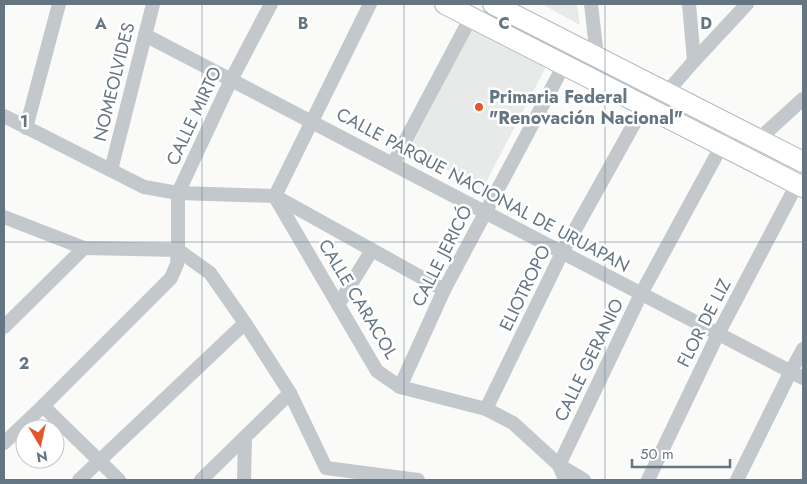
<svg xmlns="http://www.w3.org/2000/svg" width="807" height="484" font-family="Jost,sans-serif">
	<style>
		.built { fill: #e8e9e9 }
		.lines { fill: none; stroke-linecap: round; stroke-linejoin: round }
		.secondary-casing { stroke: #b3babf; stroke-width: 22 }
		.street { stroke: #c3c8cc; stroke-width: 14 }
		.secondary { stroke: #fff; stroke-width: 20 }
		.grid { fill: none; stroke: #657683; stroke-width: 1; stroke-opacity: 0.55 }
		.poi-dot { fill: #e4572e; stroke: #fff; stroke-width: 2 }
		.labels { text-anchor: middle; stroke-width: 5; stroke-linejoin: round; paint-order: stroke }
		.street-label { font-size: 18px; fill: #657683; stroke: #fff }
		.poi-label { font-size: 18px; font-weight: bold; fill: #657683; stroke: #fff; text-anchor: start }
		.grid-label { font-size: 16px; text-anchor: middle; font-weight: bold; fill: #657683; stroke: #fff; stroke-width: 5; stroke-linejoin: round; paint-order: stroke }
	</style>
	<rect width="100%" height="100%" fill="#fafaf8"/>
	<g class="built">
		<polygon points="542,4 577,4 580,25"/>
		<polygon points="474,25 548,63 483,188 409,150"/>
	</g>
	<g class="lines">
		<g class="secondary-casing">
			<g id="secondary">
				<polyline points="445,4 803,187"/>
				<polyline points="493,4 803,162"/>
			</g>
		</g>
		<g class="street">
			<polyline points="591,4 597,57"/>
			<polyline points="689,4 694,61"/>
			<polyline points="145,35 803,378"/>
			<polyline points="667,92 694,61 747,4"/>
			<polyline points="4,116 144,187 178,193 275,196 444,290"/>
			<polyline points="26,128 59,4"/>
			<polyline points="744,156 759,139 803,99"/>
			<polyline points="393,164 471,17"/>
			<polyline points="111,170 153,4"/>
			<polyline points="275,196 370,4"/>
			<polyline points="275,197 377,371 400,387 486,409 513,423 559,465 584,480"/>
			<polyline points="4,217 84,248 178,250 210,273 245,323 290,393 326,468 418,480"/>
			<polyline points="338,305 372,250"/>
			<polyline points="4,327 84,248"/>
			<polyline points="400,387 444,290 564,65"/>
			<polyline points="43,406 119,480"/>
			<polyline points="486,409 562,253 644,106"/>
			<polyline points="4,443 43,406 171,278 177,264 178,250 178,193 231,80 271,4"/>
			<polyline points="79,480 245,323"/>
			<polyline points="201,480 290,393"/>
			<polyline points="244,480 245,437"/>
			<polyline points="565,480 559,465 641,294 722,145 735,127"/>
			<polyline points="648,480 718,334 797,184"/>
			<polyline points="737,480 791,371 803,349"/>
		</g>
		<use href="#secondary" class="secondary"/>
	</g>
	<path class="grid" d="M202,4V480M404,4V480M605,4V480M4,242H803"/>
	<circle class="poi-dot" cx="479" cy="107" r="5"/>
	<g class="labels">
		<g class="street-label">
			<text transform="translate(114 82) rotate(-76)" y="6">NOMEOLVIDES</text>
			<text transform="translate(194 116) rotate(-65)" y="6">CALLE MIRTO</text>
			<text transform="translate(483 190) rotate(28)" y="6">CALLE PARQUE NACIONAL DE URUAPAN</text>
			<text transform="translate(442 256) rotate(-63)" y="6">CALLE JERICÓ</text>
			<text transform="translate(525 288) rotate(-64)" y="6">ELIOTROPO</text>
			<text transform="translate(358 299) rotate(59)" y="6">CALLE CARACOL</text>
			<text transform="translate(704 323) rotate(-63)" y="6">FLOR DE LIZ</text>
			<text transform="translate(589 360) rotate(-64)" y="6">CALLE GERANIO</text>
		</g>
		<g class="poi-label">
			<text x="489" y="103">Primaria Federal<tspan x="489" dy="21">"Renovación Nacional"</tspan></text>
		</g>
	</g>
	<g class="grid-label">
		<text x="101" y="29">A</text>
		<text x="303" y="29">B</text>
		<text x="504" y="29">C</text>
		<text x="706" y="29">D</text>
		<text x="24" y="127">1</text>
		<text x="24" y="369">2</text>
	</g>
	<rect width="807" height="484" fill="none" stroke="#657683" stroke-width="10"/>
	<g transform="translate(40 444) rotate(171)"><circle r="24" fill="#ffffff" stroke="#c1c8cd"/>
	<path d="M0-4L9 19L0 12L-9 19Z" fill="#e4572e"/>
	<text y="-8" font-size="14" font-weight="bold" text-anchor="middle" fill="#657683">N</text>
	</g>
	<path d="M632 459v8h98v-8" fill="none" stroke="#657683" stroke-width="2.5"/>
	<text x="640" y="459" font-size="15" fill="#657683" stroke="#ffffff" stroke-width="4" paint-order="stroke">50 m</text>
</svg>
